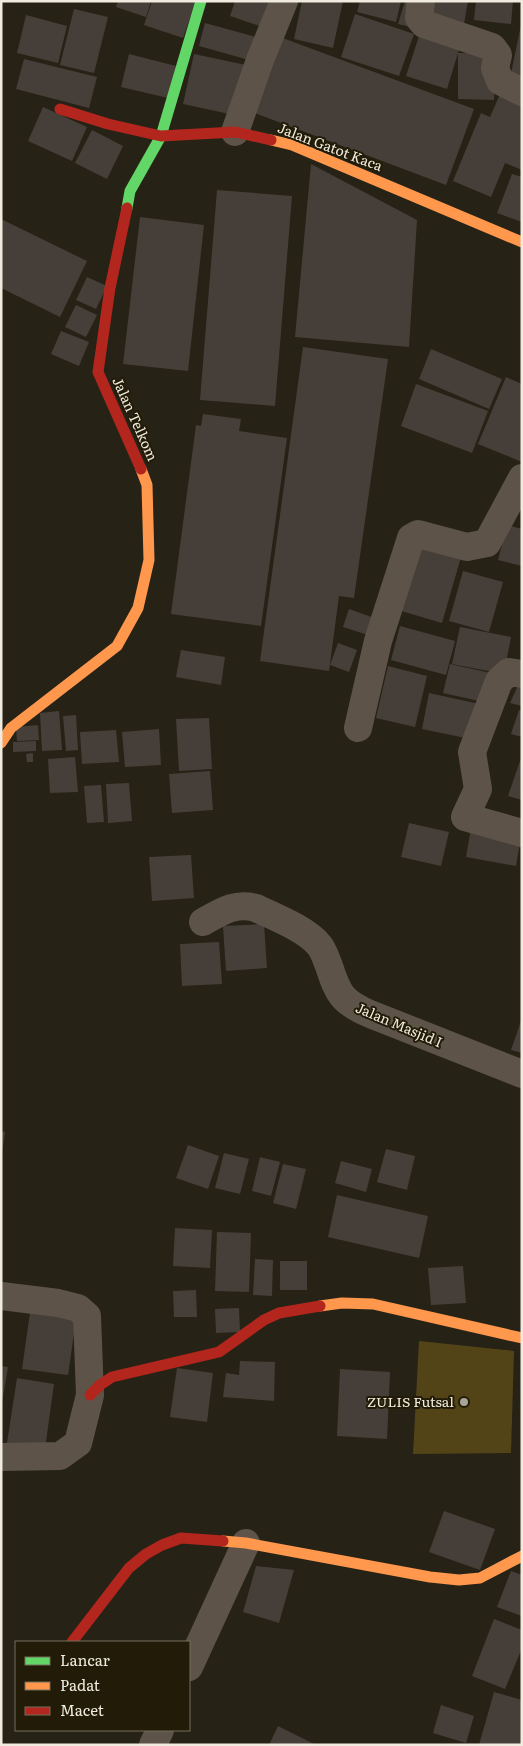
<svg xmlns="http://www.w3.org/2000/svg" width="523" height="1746" font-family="Literata,serif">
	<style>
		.green { fill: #534418 }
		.building { fill: #463f39 }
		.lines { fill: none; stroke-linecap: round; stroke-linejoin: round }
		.street { stroke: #5e5348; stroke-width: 28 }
		.fast { stroke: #63d668; stroke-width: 11 }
		.slow { stroke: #ff974d; stroke-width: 11 }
		.jam { stroke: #b3261e; stroke-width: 11 }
		.poi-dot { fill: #a9a598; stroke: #221b07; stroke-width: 2 }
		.labels { text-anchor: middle; stroke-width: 4; stroke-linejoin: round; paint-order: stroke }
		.street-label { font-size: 14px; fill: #f0ebde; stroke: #221b07 }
		.poi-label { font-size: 14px; fill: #f0ebde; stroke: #221b07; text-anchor: end }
	</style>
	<rect width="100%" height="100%" fill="#262216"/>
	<polygon class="green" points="419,1341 514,1351 511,1453 413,1454"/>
	<g class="building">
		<polygon points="118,1 151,1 146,17 116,7"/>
		<polygon points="152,1 196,1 183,38 144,25"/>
		<polygon points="235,1 278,1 269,29 230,16"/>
		<polygon points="302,1 343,1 333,48 294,39"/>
		<polygon points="360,1 401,1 396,22 357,12"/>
		<polygon points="405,1 417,1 415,28 398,24"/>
		<polygon points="433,1 468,1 464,24 430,18"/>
		<polygon points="476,1 513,1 511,24 474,20"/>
		<polygon points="74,9 108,17 94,73 60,65"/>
		<polygon points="355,14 414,34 399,76 341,57"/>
		<polygon points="26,15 67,26 58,63 17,53"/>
		<polygon points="205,23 256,37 249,60 199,46"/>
		<polygon points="521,25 522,26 522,81 510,78"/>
		<polygon points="422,27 462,40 447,89 406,76"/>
		<polygon points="280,37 474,109 446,185 252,112"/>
		<polygon points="458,53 495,53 494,100 458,99"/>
		<polygon points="129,54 176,66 168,98 121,87"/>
		<polygon points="194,54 246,65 234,115 183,104"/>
		<polygon points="24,59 97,77 89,108 16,89"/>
		<polygon points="504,85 522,95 522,170 505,163 491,197 453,181 481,113 490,117"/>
		<polygon points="43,107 87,127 72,161 28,141"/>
		<polygon points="92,130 123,146 107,179 75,163"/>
		<polygon points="311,164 417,220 409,347 295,337"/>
		<polygon points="512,174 522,177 522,222 497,213"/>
		<polygon points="217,190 292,196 275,406 200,400"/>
		<polygon points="140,217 204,225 188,371 123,364"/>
		<polygon points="1,219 87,261 60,317 1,288"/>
		<polygon points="87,277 107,286 96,309 76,300"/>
		<polygon points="76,305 97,315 86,337 65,327"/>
		<polygon points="61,331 89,342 79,366 51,354"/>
		<polygon points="303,347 388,359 354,598 339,596 329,671 260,661"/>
		<polygon points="431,349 502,379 489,409 419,379"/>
		<polygon points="506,377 522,384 522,462 478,444"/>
		<polygon points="416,384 488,411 472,453 401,426"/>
		<polygon points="203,414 241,419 239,431 287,438 261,626 171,614 196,425 201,426"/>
		<polygon points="507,525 522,529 522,566 498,560"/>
		<polygon points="417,545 461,557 442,623 398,610"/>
		<polygon points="463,571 503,582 489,632 449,621"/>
		<polygon points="349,609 380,620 374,637 343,627"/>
		<polygon points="400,626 455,641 446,675 391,660"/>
		<polygon points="460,627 511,637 504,674 452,664"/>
		<polygon points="338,643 357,650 349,672 330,665"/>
		<polygon points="181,650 225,657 221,685 176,677"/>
		<polygon points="450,664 495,674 488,703 443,693"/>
		<polygon points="388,666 427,676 415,727 376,718"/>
		<polygon points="520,681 522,682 522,706 510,703"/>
		<polygon points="429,693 484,705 475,740 422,729"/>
		<polygon points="519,710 522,711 522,737 511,734"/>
		<polygon points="59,711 62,750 42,751 40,713"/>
		<polygon points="76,715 78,750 66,751 63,716"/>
		<polygon points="209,718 212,769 179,771 176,719"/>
		<polygon points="38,725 39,740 17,741 16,727"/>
		<polygon points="159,729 161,765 125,767 122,732"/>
		<polygon points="116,730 119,762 82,764 80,732"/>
		<polygon points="36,741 36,751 13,752 13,742"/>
		<polygon points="33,753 33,762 27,762 26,754"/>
		<polygon points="522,755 522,800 508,796"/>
		<polygon points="75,757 78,792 50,793 48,759"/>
		<polygon points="210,771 213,810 172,813 169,774"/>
		<polygon points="129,783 132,821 108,823 106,784"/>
		<polygon points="101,785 104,822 87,823 84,786"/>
		<polygon points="409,823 449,832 441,866 401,857"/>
		<polygon points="471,828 521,837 516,866 466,857"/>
		<polygon points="191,855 194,898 152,901 149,857"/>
		<polygon points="264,924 267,968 226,971 223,926"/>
		<polygon points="219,942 222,984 182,986 180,944"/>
		<polygon points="522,1018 522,1053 511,1050"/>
		<polygon points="1,1131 5,1132 2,1153 1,1153"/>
		<polygon points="188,1145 219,1156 208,1189 176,1178"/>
		<polygon points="386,1149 415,1156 407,1190 377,1182"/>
		<polygon points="224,1153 249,1159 240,1194 215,1188"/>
		<polygon points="260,1157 280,1162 271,1196 252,1191"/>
		<polygon points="341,1161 372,1169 366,1192 335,1183"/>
		<polygon points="283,1164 306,1169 296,1209 273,1203"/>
		<polygon points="337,1195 428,1216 419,1258 328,1237"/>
		<polygon points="175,1228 212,1230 210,1268 173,1266"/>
		<polygon points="217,1232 251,1233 249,1292 215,1291"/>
		<polygon points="255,1259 273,1260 272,1296 253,1295"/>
		<rect x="280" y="1261" width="27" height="29"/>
		<polygon points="463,1266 466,1303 431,1305 428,1268"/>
		<polygon points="196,1290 197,1317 174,1317 173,1291"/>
		<polygon points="31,1306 77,1313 68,1375 22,1369"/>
		<polygon points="239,1308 240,1332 216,1333 215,1309"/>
		<polygon points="240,1361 275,1362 274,1401 223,1397 226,1373 239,1375"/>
		<polygon points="1,1366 8,1367 2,1403 1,1403"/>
		<polygon points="177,1368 213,1373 207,1422 170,1417"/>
		<polygon points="340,1369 390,1372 387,1439 337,1436"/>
		<polygon points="17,1378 54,1384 45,1449 7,1443"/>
		<polygon points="444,1511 495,1529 480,1570 429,1552"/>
		<polygon points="256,1566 294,1570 279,1623 243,1612"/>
		<polygon points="511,1571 522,1575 522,1616 497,1607"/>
		<polygon points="494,1619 522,1630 522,1648 505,1689 472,1676"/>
		<polygon points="494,1692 522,1700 522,1745 479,1745"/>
		<polygon points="441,1705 474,1716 466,1743 433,1733"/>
		<polygon points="278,1726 316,1745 269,1745"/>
	</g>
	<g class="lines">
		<g class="street">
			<polyline points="421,1 419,18 424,24 492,47 498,55 495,68 500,81 522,92"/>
			<polyline points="235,132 260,60 284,1"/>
			<polyline points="522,674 509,672 499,681 472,752 478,789 465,817 522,833"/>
			<polyline points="358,728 378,641 411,538 418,534 467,547 487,543 522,478"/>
			<path d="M203,922C221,912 235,902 256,908C275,917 306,929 319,945C324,951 326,959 329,966C338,994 342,1002 370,1014L522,1074"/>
			<polyline points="1,1296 58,1303 78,1308 87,1316 90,1395 78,1443 60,1456 1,1457"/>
			<polyline points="189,1667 246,1543"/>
			<polyline points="153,1745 160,1730"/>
		</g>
		<polyline class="fast" points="127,208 130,191 161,136 201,1"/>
		<g class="slow">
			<polyline points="271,140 292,145 522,242"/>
			<polyline points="1,743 11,728 117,646 138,608 149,560 147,485 141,469"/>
			<polyline points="320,1306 342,1303 373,1304 522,1338"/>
			<polyline points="223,1541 246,1543 430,1577 459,1580 480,1578 522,1556"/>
		</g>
		<g class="jam">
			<polyline points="60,109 108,124 161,136 235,132 271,140"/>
			<polyline points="127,208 110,288 98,372 141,469"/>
			<polyline points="90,1395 100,1385 112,1377 219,1352 264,1320 279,1313 320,1306"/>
			<polyline points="72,1642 129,1568 146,1554 162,1545 181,1538 223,1541"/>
		</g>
	</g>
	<circle class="poi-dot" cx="464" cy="1402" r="5"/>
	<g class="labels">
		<g class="street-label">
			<text transform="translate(330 147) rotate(21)" y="5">Jalan Gatot Kaca</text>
			<text transform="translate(135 419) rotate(66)" y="5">Jalan Telkom</text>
			<text transform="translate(399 1025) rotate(23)" y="5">Jalan Masjid I</text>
		</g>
		<g class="poi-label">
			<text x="454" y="1407">ZULIS Futsal</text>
		</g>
	</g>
	<rect width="523" height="1746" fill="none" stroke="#f0ebde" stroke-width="5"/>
	<rect x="15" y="1641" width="175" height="90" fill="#221b07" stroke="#746e5d"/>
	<rect x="25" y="1657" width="25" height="8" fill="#63d668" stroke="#746e5d"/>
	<text x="60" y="1666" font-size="15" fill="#f0ebde">Lancar</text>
	<rect x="25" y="1682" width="25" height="8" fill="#ff974d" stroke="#746e5d"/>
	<text x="60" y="1691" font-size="15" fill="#f0ebde">Padat</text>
	<rect x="25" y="1707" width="25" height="8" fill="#b3261e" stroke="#746e5d"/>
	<text x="60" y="1716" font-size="15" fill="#f0ebde">Macet</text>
</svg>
